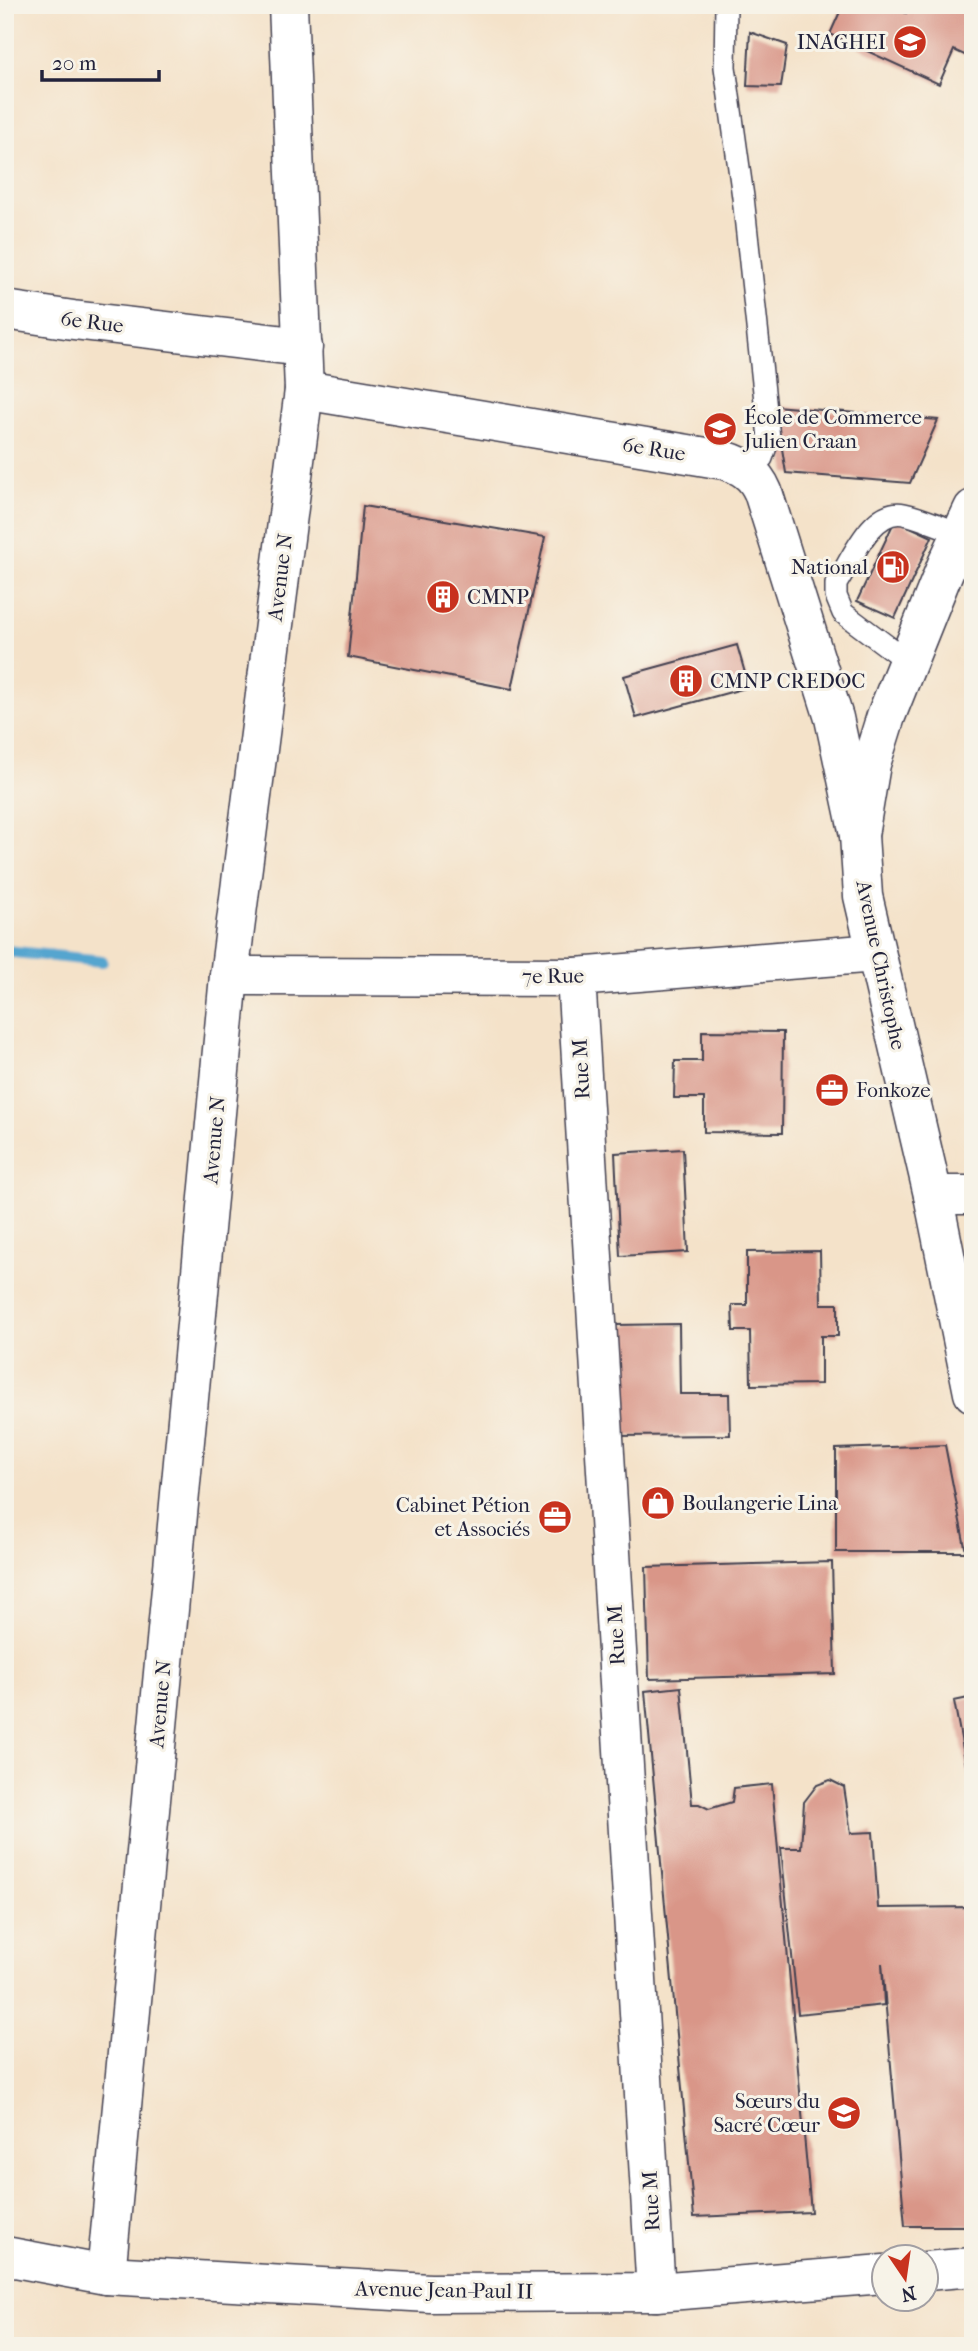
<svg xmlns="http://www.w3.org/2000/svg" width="978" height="2351" font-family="'IM FELL French Canon',serif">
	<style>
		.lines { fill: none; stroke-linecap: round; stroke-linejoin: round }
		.stream { stroke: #55a5cf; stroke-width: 12 }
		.building { fill: #d99688 }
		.service-casing { stroke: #423f50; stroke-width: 24 }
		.minor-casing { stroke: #423f50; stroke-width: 41 }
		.tertiary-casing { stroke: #423f50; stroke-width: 41 }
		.service { stroke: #fff; stroke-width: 21 }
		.minor { stroke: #fff; stroke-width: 38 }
		.tertiary { stroke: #fff; stroke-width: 38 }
		.labels { text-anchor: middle; stroke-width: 6; stroke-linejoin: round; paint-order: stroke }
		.poi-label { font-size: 21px; fill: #22223b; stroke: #f7f3e8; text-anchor: start }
		.street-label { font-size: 21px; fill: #22223b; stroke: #f7f3e8 }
	</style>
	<rect width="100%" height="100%" fill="#f7f3e8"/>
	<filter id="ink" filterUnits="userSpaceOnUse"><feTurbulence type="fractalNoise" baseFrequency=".0143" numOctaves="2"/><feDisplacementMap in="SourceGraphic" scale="14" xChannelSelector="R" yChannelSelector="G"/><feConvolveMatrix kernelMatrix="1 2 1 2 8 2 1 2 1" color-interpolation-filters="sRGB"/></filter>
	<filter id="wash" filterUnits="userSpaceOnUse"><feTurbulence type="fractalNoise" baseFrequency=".00686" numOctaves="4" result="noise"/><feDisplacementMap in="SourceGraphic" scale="28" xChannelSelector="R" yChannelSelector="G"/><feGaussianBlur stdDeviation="1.57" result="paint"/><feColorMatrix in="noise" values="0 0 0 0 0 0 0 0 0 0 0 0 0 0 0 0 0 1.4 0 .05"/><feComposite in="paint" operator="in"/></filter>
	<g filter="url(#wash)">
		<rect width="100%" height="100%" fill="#f4e2c9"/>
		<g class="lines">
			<polyline class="stream" points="5,951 102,961"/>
		</g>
		<g id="blocks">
			<g class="building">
				<polygon points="843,5 887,5 906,13 909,5 973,5 973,59 954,50 939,84 830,34"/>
				<polygon points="750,32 787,45 781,87 747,86"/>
				<polygon points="775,406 938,420 910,483 786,473"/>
				<polygon points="363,506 545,537 512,689 348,657"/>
				<polygon points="895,520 932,537 895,618 857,601"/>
				<polygon points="737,645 749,687 636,718 624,676"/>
				<polygon points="702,1031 783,1032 782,1133 704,1132 704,1098 674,1098 675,1061 702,1061"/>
				<polygon points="683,1149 688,1252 620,1256 615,1153"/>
				<polygon points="820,1251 821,1304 838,1304 838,1336 821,1336 821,1384 751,1385 750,1331 733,1331 732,1305 747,1305 747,1252"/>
				<polygon points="679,1324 680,1394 729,1394 730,1435 616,1436 615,1325"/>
				<polygon points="945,1445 966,1552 836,1552 836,1449"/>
				<polygon points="832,1562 835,1674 649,1679 646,1567"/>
				<polygon points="681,1687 692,1804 699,1804 709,1809 732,1802 734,1788 772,1784 811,2212 694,2217 645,1691"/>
				<polygon points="973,1697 973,1792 971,1792 954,1701"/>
				<polygon points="830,1780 844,1787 851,1833 873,1832 878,1908 973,1907 973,2226 905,2226 882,1963 884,2005 798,2014 781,1848 801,1848 804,1802 817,1785"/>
			</g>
		</g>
	</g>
	<g filter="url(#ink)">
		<use href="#blocks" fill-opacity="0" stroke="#423f50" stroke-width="2"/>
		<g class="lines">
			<g class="service-casing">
				<g id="service">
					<polyline points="726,5 725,67 743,197 769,438 762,458 750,471"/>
					<path d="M907,661L843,613L836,596V584C851,561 872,507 904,514C924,518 942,528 962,533"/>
				</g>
			</g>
			<g class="minor-casing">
				<g id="minor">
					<polyline points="5,310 73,320 303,347"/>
					<path d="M304,390L724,460C743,466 755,473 763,492L834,718L859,835"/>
					<polyline points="229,976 576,977 876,953"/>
					<polyline points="576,977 656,2292"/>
					<polyline points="933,1195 973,1195"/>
					<polyline points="106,2275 229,976 304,390 288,5"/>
				</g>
			</g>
			<g class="tertiary-casing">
				<g id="tertiary">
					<polyline points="973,509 947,564 886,716 871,764 859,835 863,896 933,1195 973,1393"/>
					<polyline points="5,2256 106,2275 430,2293 656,2292 884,2274"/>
					<polyline points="926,2271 973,2267"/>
				</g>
			</g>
			<use href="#service" class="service"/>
			<use href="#minor" class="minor"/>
			<use href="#tertiary" class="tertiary"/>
		</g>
	</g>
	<defs>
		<g id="university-disc" transform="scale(1.75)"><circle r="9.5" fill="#c8321e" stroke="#f7f3e8"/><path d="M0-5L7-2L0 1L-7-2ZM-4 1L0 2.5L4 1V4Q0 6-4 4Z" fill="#fff"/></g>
		<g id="fuel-disc" transform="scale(1.75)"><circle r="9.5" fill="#c8321e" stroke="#f7f3e8"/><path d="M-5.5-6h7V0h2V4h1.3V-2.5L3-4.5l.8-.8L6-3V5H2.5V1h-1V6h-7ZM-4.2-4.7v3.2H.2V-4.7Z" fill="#fff"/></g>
		<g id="building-disc" transform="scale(1.75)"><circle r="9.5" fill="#c8321e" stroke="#f7f3e8"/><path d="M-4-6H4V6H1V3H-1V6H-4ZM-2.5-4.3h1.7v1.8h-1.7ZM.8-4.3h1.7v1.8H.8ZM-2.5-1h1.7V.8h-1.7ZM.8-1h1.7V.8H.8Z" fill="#fff"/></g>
		<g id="office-disc" transform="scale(1.75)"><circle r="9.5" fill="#c8321e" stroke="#f7f3e8"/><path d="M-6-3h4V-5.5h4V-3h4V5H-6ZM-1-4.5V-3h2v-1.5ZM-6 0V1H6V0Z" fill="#fff"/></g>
		<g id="shop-disc" transform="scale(1.75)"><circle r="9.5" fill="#c8321e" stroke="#f7f3e8"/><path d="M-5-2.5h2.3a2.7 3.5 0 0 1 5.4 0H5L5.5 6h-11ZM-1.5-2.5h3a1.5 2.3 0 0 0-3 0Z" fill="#fff"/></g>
		<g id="school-disc" transform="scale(1.75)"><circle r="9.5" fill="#c8321e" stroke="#f7f3e8"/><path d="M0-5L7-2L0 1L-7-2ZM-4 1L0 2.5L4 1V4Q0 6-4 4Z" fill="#fff"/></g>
	</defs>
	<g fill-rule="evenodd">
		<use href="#university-disc" x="910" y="42"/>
		<use href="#university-disc" x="720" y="429"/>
		<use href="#fuel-disc" x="893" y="567"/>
		<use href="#building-disc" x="443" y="597"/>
		<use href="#building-disc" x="686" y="681"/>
		<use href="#office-disc" x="832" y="1090"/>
		<use href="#shop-disc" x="658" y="1503"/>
		<use href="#office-disc" x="555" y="1517"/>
		<use href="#school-disc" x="844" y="2113"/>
	</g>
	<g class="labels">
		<g class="poi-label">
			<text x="886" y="49" text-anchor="end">INAGHEI</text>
			<text x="744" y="424">École de Commerce<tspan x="744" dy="24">Julien Craan</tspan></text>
			<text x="868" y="574" text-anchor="end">National</text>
			<text x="467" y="604">CMNP</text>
			<text x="710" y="688">CMNP CREDOC</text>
			<text x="856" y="1097">Fonkoze</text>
			<text x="682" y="1510">Boulangerie Lina</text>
			<text x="530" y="1512" text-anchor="end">Cabinet Pétion<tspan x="530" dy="24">et Associés</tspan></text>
			<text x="820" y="2108" text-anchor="end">Sœurs du<tspan x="820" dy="24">Sacré Cœur</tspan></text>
		</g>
		<g class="street-label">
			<text transform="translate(92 322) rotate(7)" y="7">6e Rue</text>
			<text transform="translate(654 449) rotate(9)" y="7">6e Rue</text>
			<text transform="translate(280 577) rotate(-83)" y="7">Avenue N</text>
			<text transform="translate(881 965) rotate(78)" y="7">Avenue Christophe</text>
			<text transform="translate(553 976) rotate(-1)" y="7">7e Rue</text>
			<text transform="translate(581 1069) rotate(-93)" y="7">Rue M</text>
			<text transform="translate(214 1140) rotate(-85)" y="7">Avenue N</text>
			<text transform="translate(616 1635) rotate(-93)" y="7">Rue M</text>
			<text transform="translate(160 1704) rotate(-85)" y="7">Avenue N</text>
			<text transform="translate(651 2201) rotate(-93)" y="7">Rue M</text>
			<text transform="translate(444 2290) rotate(1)" y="7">Avenue Jean-Paul II</text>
		</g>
	</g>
	<rect width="978" height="2351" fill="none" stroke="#f7f3e8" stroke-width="28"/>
	<g transform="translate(905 2278) rotate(167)"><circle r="33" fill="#f7f3e8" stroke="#a29fa3" stroke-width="2"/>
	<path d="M0-5L12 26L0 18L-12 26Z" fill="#c8321e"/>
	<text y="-10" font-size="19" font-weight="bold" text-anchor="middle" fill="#22223b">N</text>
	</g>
	<path d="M42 70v10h117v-10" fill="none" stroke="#22223b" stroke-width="3.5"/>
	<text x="52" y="70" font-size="21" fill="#22223b" stroke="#f7f3e8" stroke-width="5" paint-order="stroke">20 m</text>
</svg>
